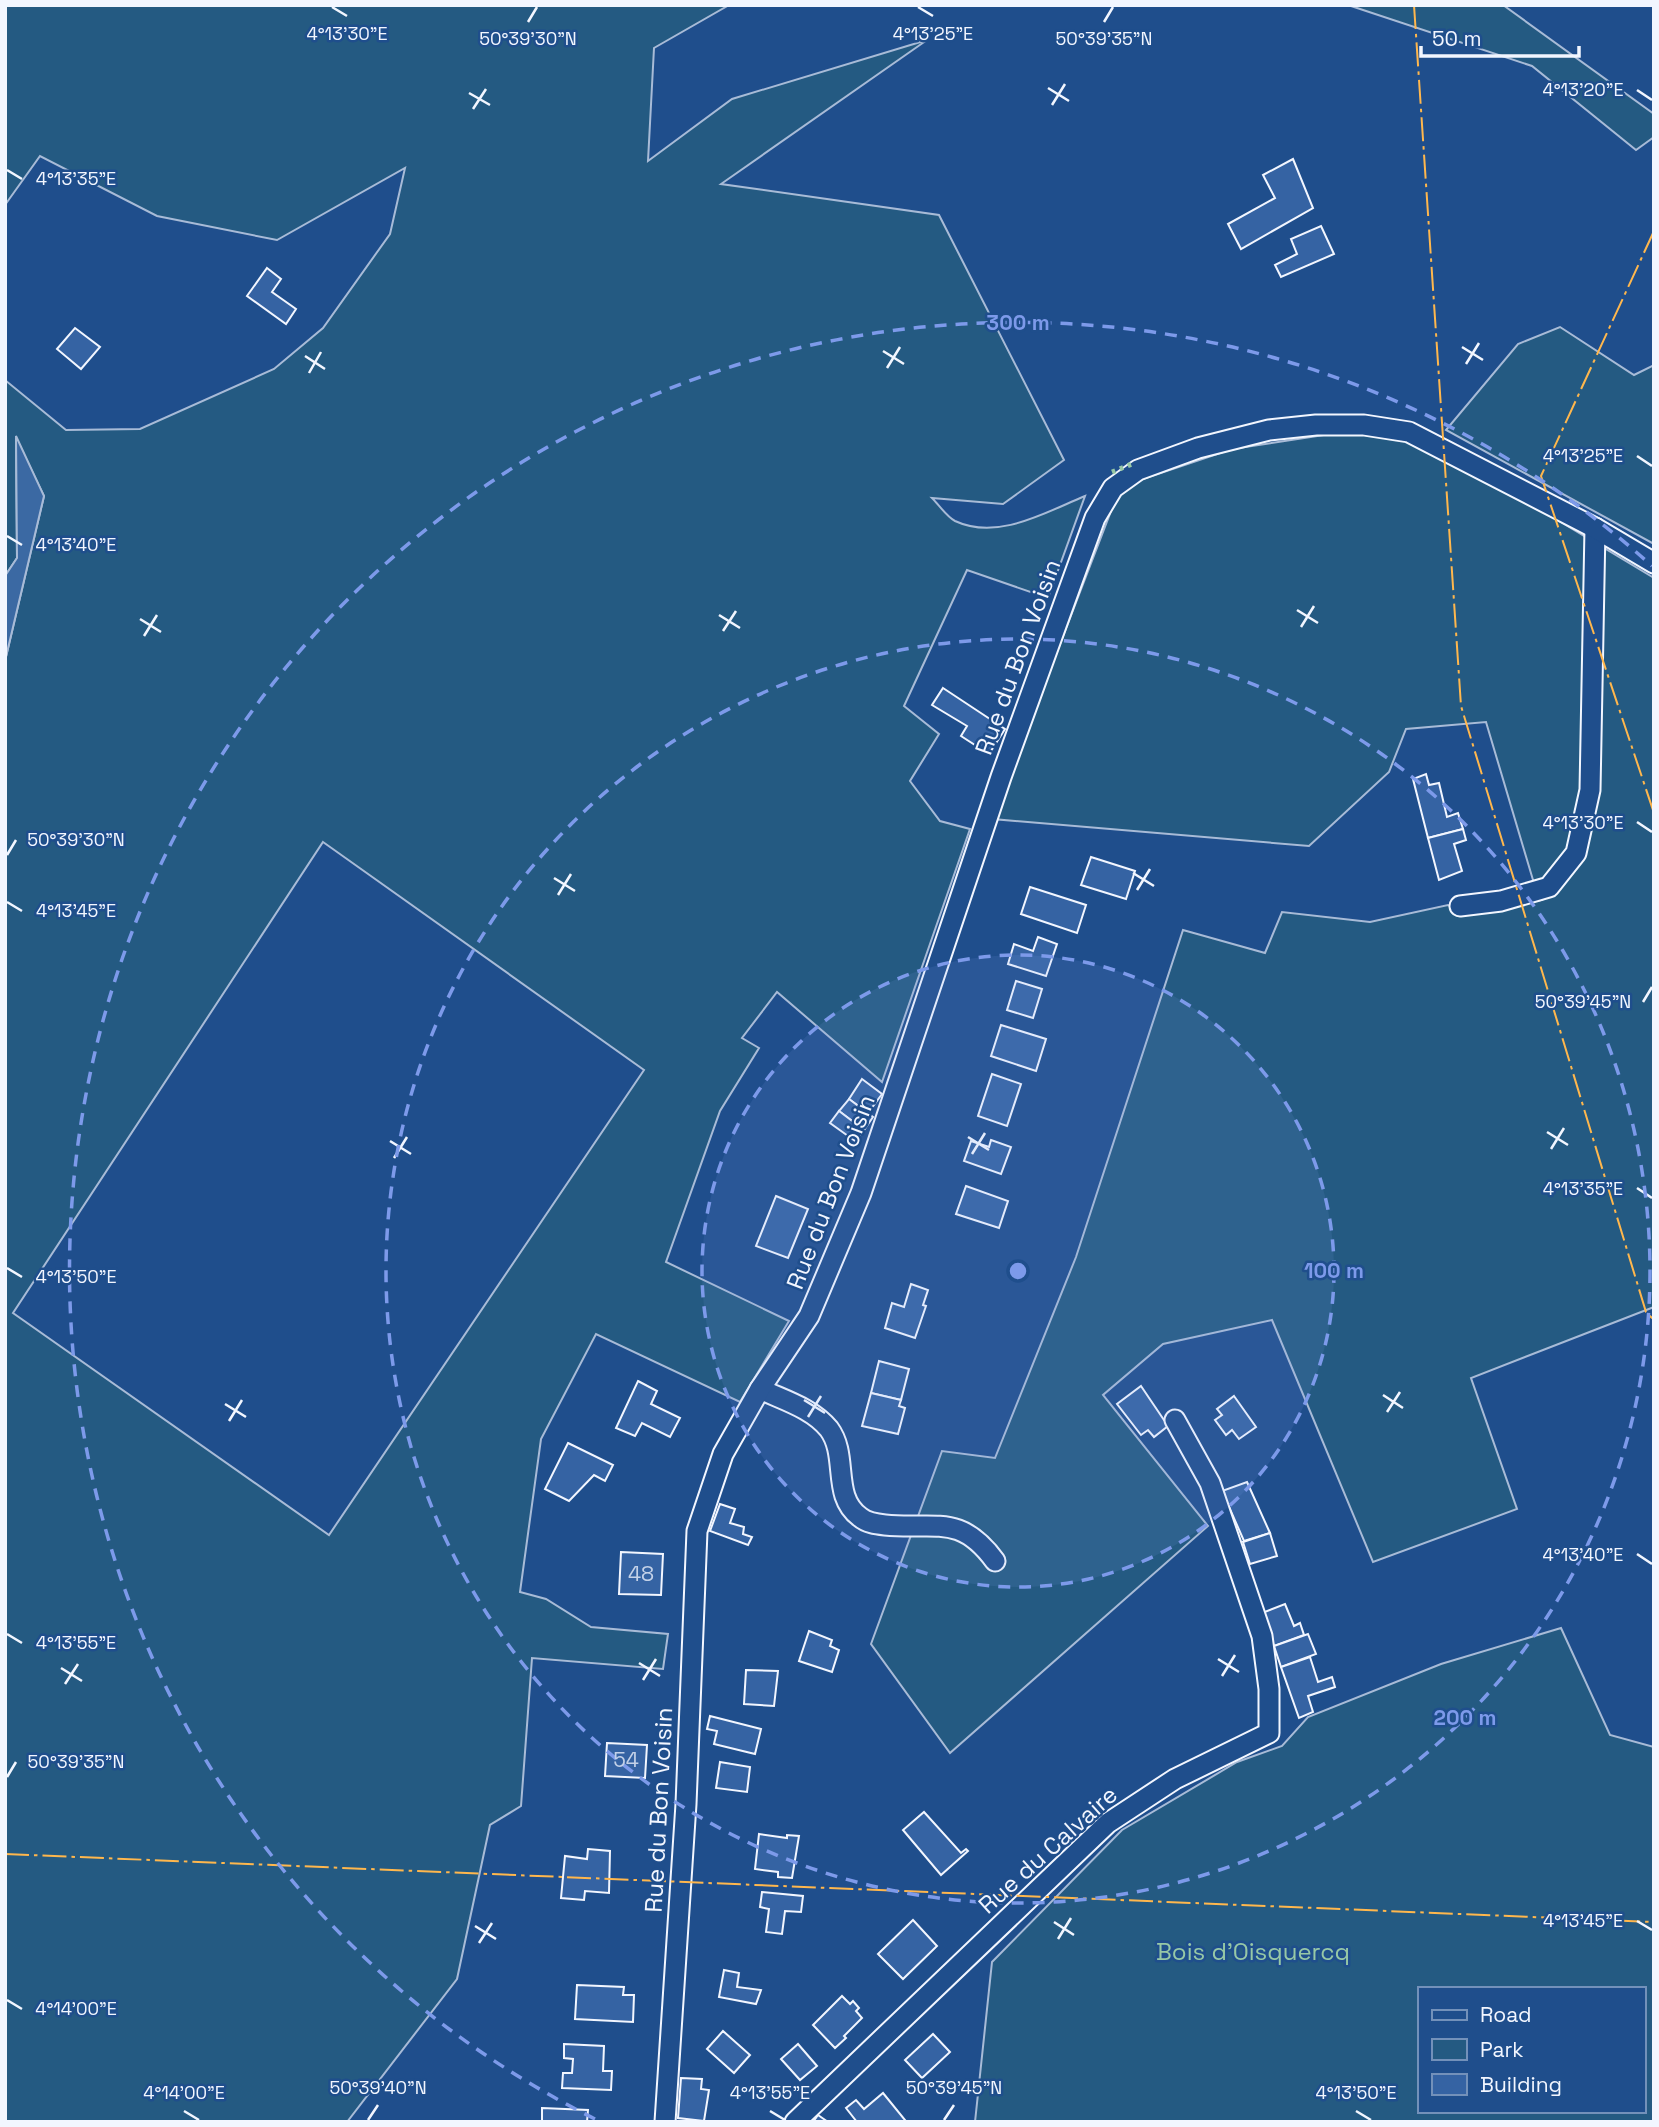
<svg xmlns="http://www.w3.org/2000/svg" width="1659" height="2127" font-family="'Space Grotesk',sans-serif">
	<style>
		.green { fill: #245a82; stroke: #a8bbd7; stroke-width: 2; fill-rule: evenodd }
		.water { fill: #3b69a3; stroke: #a8bbd7; stroke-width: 2 }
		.building { fill: #3563a3; stroke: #f2f6ff; stroke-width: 2 }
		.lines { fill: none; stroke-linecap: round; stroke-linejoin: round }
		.minor-casing { stroke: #f2f6ff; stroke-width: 23 }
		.minor { stroke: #1f4e8c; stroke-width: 19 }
		.hedge { stroke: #97c8a6; stroke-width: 5; stroke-dasharray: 3.5 5; stroke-linecap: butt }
		.power { stroke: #ffb74d; stroke-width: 2; stroke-dasharray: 24 5 3.5 5; stroke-linecap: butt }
		.ticks { fill: none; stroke: #f2f6ff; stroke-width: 2.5 }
		.ring { fill: none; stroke: #7d9aea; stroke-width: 3.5; stroke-dasharray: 12 9 }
		.labels { text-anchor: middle; stroke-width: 5; stroke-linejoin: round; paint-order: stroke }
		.number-label { font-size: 21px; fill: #c3d1e8 }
		.street-label { font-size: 24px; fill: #f2f6ff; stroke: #1f4e8c }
		.park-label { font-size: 24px; fill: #97c8a6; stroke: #1f4e8c }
		.ticks-label { font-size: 18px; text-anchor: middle; fill: #f2f6ff; stroke: #1f4e8c; stroke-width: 5; stroke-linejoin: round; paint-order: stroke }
		.centre { fill: #7d9aea; stroke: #1f4e8c; stroke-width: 3.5 }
		.ring-label { font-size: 21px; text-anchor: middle; font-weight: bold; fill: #7d9aea; stroke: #1f4e8c; stroke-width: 5; stroke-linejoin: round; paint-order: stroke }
	</style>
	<rect width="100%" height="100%" fill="#1f4e8c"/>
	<g class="green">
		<path d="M5,5H729L654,48L648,161L732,99L927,40L721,184L939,215L1064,460L1003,504L932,498C939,505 947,517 955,521C998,541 1046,512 1085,496L1048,598L967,570L904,706L939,734L910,781L940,821L970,829L882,1082L777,992L742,1038L759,1048L720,1111L666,1262L789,1321L740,1402L596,1334L541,1439L520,1592L546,1599L591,1627L668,1634L663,1669L532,1658L521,1806L490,1825L457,1979L347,2122H5V661L44,496L16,438L17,558L5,576V380L66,430L140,429L274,369L323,328L390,234L405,168L277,240L157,216L40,156L5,205ZM323,842L644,1070L329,1535L13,1313Z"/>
		<polygon points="1348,5 1503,5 1654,114 1654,137 1636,150 1532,66"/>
		<polygon points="1560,327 1634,375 1654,365 1654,544 1446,430 1518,344"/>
		<polygon points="1350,431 1419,441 1476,471 1654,578 1654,1307 1471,1378 1517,1509 1373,1562 1272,1320 1163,1344 1103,1395 1208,1526 950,1753 871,1644 942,1451 995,1458 1076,1257 1183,930 1265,953 1282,912 1370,922 1448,905 1460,913 1542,900 1533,880 1486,722 1406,729 1389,772 1309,846 993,819 1116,498 1131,483 1232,449"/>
		<path d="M1561,1628L1610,1735L1654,1747V2122H975L992,1962L1122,1830L1237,1762L1282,1746L1308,1717L1441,1664ZM1419,1989H1643V2111H1419Z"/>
	</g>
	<polygon class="water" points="16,436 44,496 5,661 5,576 17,558"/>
	<g class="building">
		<polygon points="1293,159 1313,208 1241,249 1228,224 1275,198 1263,175"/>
		<polygon points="1321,226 1334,254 1281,277 1275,265 1297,254 1291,239"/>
		<polygon points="267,268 281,279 272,292 296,309 286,324 247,296"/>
		<polygon points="75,328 100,347 81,369 57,349"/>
		<polygon points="943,688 1005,729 989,754 961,736 967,726 932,705"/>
		<polygon points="1426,774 1429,785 1439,783 1447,817 1458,813 1463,829 1428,838 1413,779"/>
		<polygon points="1463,829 1466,840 1454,844 1462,871 1439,880 1428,838"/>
		<polygon points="1091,857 1135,871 1126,899 1081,885"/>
		<polygon points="1030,887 1086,905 1077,933 1021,914"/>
		<polygon points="1038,937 1057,944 1046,976 1008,964 1014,944 1033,951"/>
		<polygon points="1016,981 1042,989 1033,1018 1007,1010"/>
		<polygon points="1001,1025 1046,1039 1036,1071 991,1056"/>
		<polygon points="992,1074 1021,1084 1007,1126 978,1116"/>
		<polygon points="862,1079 882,1094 868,1113 849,1099"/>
		<polygon points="849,1099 873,1117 864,1130 839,1111"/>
		<polygon points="839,1111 864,1130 855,1141 830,1123"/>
		<polygon points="991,1140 1011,1147 1001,1174 964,1161 971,1141 989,1147"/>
		<polygon points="966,1186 1008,1201 999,1228 956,1214"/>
		<polygon points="776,1196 808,1209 788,1258 756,1246"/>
		<polygon points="911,1284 928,1290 923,1305 926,1306 915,1338 885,1328 892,1303 904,1307"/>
		<polygon points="879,1361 909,1369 901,1400 871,1393"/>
		<polygon points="638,1381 657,1391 651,1404 680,1418 670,1437 642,1423 635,1436 616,1428"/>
		<polygon points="1141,1386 1168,1426 1154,1437 1148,1430 1141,1435 1117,1404"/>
		<polygon points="871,1393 901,1400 899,1406 905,1408 898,1434 862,1426"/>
		<polygon points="1234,1396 1256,1427 1239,1439 1232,1430 1226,1435 1215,1420 1222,1415 1217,1409"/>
		<polygon points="568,1443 613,1465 605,1481 594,1475 569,1501 545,1489"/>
		<polygon points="1247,1482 1270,1533 1244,1541 1222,1491"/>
		<polygon points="720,1504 735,1509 730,1523 744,1527 743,1534 752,1537 748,1545 710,1531"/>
		<polygon points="1270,1533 1277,1556 1250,1564 1243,1542"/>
		<polygon points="621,1552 663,1554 661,1595 619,1594"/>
		<polygon points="1285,1604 1294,1626 1300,1623 1304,1635 1274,1646 1262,1613"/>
		<polygon points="809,1631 832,1640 830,1646 839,1650 832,1672 799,1661"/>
		<polygon points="1308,1634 1316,1654 1281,1667 1274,1646"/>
		<polygon points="1310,1657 1318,1682 1332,1677 1335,1687 1308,1696 1313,1712 1299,1718 1281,1667"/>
		<polygon points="746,1670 778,1671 774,1706 744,1704"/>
		<polygon points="710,1716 761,1729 755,1754 714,1744 717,1731 707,1729"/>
		<polygon points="607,1743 647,1745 645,1778 605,1776"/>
		<polygon points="720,1762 750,1767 747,1792 716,1788"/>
		<polygon points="924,1812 961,1853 966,1849 968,1851 941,1875 903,1830"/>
		<polygon points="759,1834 787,1838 787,1835 799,1836 792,1878 778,1877 778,1872 755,1869"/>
		<polygon points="588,1849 610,1851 609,1893 585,1891 584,1900 561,1898 565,1856 587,1859"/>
		<polygon points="762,1892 803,1896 801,1912 785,1911 782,1934 766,1932 769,1909 760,1907"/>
		<polygon points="913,1920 937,1946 903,1979 878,1954"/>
		<polygon points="724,1970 739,1973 737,1987 761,1990 756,2004 719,1997"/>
		<polygon points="577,1985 624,1987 623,1995 634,1995 633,2022 575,2019"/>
		<polygon points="842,1996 850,2004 853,2001 859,2008 856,2011 862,2018 844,2036 846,2038 835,2048 813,2025"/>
		<polygon points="723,2031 750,2055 734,2073 707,2049"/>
		<polygon points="933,2034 950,2052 922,2078 905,2060"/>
		<polygon points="564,2044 604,2046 603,2071 612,2071 611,2090 562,2088 563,2073 572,2073 573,2059 564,2058"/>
		<polygon points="798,2044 817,2066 800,2080 781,2059"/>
		<polygon points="681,2078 702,2079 701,2089 709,2090 704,2121 678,2118"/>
		<polygon points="883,2093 905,2120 902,2122 857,2122 846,2108 856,2100 864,2109"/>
		<polygon points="542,2108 588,2110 587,2122 542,2122"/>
		<polygon points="818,2115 828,2122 813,2122"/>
	</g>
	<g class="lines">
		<g class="minor-casing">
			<g id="minor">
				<polyline points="1460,906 1501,901 1549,887 1576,853 1590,790 1595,528"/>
				<path d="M760,1389C783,1400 812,1408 829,1429C849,1456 831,1496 860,1517C867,1523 876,1524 885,1525C935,1530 960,1513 995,1561"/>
				<polyline points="665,2122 686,1804 697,1531 723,1454 760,1389 809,1316 861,1193 1001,777 1095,518 1113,488 1138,470 1198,448 1269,430 1316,425 1364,425 1409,432 1595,528 1654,563"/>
				<polyline points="795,2122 1108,1823 1175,1779 1269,1733 1269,1689 1262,1636 1210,1483 1175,1420"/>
			</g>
		</g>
		<use href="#minor" class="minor"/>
		<polyline class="hedge" points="1112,472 1132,464"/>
		<g class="power">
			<polyline points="1414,5 1461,706 1646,1312 1654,1320"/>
			<polyline points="1654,231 1541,476 1654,813"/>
			<polyline points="5,1854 1654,1922"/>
		</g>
	</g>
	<path class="ticks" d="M332,7L347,16M918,7L933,16M528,22L537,7M1104,22L1113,7M1048,88L1069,101M1637,90L1652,100M469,93L490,105M1052,105L1065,84M473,109L486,89M7,170L22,179M1462,347L1483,360M883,351L904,364M305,356L325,369M1466,364L1479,343M887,368L900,347M309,373L321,352M1637,456L1652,466M7,536L22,545M1297,610L1318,623M719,615L740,628M140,619L161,632M1301,627L1314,606M723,631L736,611M144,636L157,615M1637,822L1652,832M7,855L16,840M1133,873L1154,886M554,878L575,891M1137,890L1150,869M558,895L571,874M7,902L22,911M1643,1002L1652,987M1547,1132L1568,1145M968,1137L989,1150M390,1141L411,1154M1551,1149L1564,1128M972,1154L985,1133M394,1158L407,1137M1637,1188L1652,1198M7,1268L22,1277M1383,1395L1403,1408M804,1400L825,1413M225,1404L246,1417M1387,1412L1400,1392M808,1417L821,1396M229,1421L242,1400M1637,1554L1652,1564M7,1634L22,1643M1218,1659L1239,1672M639,1663L660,1676M61,1668L82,1681M1222,1676L1235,1655M643,1680L656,1659M65,1684L78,1664M7,1777L16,1762M1637,1921L1652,1930M1054,1922L1074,1935M475,1926L496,1939M1058,1939L1071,1918M479,1943L492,1923M7,2000L22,2009M184,2111L199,2120M770,2111L785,2120M1356,2111L1371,2120M368,2120L378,2105M944,2120L954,2105"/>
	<circle cx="1018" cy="1271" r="316" fill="#7d9aea" fill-opacity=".12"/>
	<g class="ring">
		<circle cx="1018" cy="1271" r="316"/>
		<circle cx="1018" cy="1271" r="632"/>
		<path d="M595 2119A948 948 0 1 1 1652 566"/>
	</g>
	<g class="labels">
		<g class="number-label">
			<text x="641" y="1581">48</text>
			<text x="626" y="1767">54</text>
		</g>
		<g class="street-label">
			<text transform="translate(1018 657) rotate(-70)" y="8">Rue du Bon Voisin</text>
			<text transform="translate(831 1192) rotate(-69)" y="8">Rue du Bon Voisin</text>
			<text transform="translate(659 1810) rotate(-87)" y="8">Rue du Bon Voisin</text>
			<text transform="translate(1048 1850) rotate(-42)" y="8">Rue du Calvaire</text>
		</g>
		<g class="park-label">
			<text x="1253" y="1960">Bois d'Oisquercq</text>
		</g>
	</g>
	<g class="ticks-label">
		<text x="347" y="40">4°13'30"E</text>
		<text x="933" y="40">4°13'25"E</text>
		<text x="528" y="45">50°39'30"N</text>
		<text x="1104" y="45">50°39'35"N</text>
		<text x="1583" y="96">4°13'20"E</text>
		<text x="76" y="185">4°13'35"E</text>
		<text x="1583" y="462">4°13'25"E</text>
		<text x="76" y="551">4°13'40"E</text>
		<text x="1583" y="829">4°13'30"E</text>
		<text x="76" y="846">50°39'30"N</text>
		<text x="76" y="917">4°13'45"E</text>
		<text x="1583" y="1008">50°39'45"N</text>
		<text x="1583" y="1195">4°13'35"E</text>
		<text x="76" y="1283">4°13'50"E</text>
		<text x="1583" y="1561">4°13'40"E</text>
		<text x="76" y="1649">4°13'55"E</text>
		<text x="76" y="1768">50°39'35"N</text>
		<text x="1583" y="1927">4°13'45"E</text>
		<text x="76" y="2015">4°14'00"E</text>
		<text x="378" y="2094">50°39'40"N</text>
		<text x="954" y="2094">50°39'45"N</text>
		<text x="184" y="2099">4°14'00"E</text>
		<text x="770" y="2099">4°13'55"E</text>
		<text x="1356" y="2099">4°13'50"E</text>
	</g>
	<circle cx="1018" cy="1271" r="10" class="centre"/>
	<g class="ring-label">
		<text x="1018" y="330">300 m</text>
		<text x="1334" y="1278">100 m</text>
		<text x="1465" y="1725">200 m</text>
	</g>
	<rect width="1659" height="2127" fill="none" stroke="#f2f6ff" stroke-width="14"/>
	<rect x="1418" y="1987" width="228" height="126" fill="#1f4e8c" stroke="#7391ba" stroke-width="2"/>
	<rect x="1432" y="2010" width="35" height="10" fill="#1f4e8c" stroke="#7391ba" stroke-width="2"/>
	<text x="1480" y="2022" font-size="21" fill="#f2f6ff">Road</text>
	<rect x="1432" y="2039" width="35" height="21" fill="#245a82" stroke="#7391ba" stroke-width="2"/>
	<text x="1480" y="2057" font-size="21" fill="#f2f6ff">Park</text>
	<rect x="1432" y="2074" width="35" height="21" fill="#3563a3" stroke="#7391ba" stroke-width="2"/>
	<text x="1480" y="2092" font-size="21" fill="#f2f6ff">Building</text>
	<path d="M1421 46v10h158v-10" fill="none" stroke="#f2f6ff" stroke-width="3.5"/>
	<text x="1432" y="46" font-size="21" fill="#f2f6ff" stroke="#1f4e8c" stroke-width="5" paint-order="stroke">50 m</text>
</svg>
